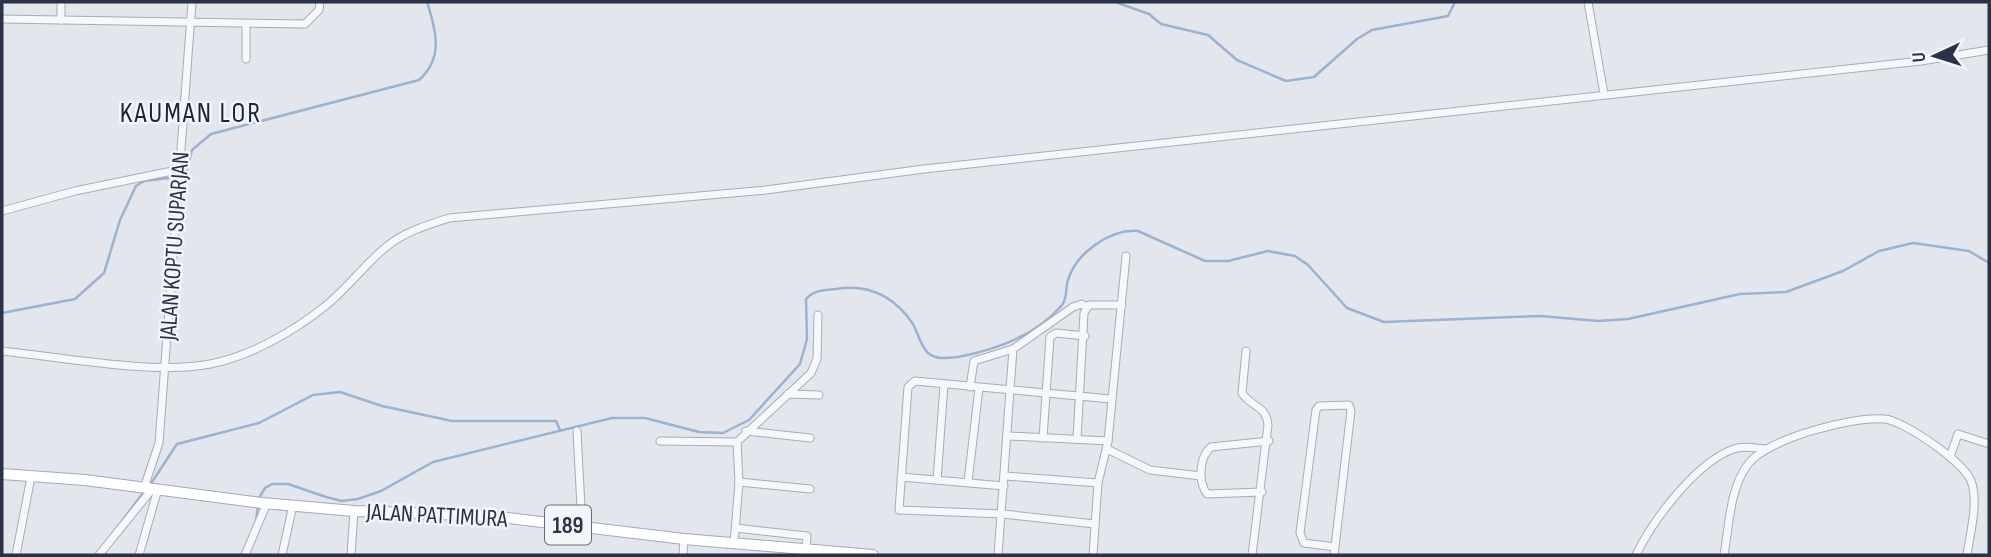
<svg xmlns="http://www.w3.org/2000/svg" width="1991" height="557" font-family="'Sofia Sans Condensed',sans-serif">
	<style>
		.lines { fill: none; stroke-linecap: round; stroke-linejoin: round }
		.stream { stroke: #9cb2ce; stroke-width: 2.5 }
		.street-casing { stroke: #a7acb7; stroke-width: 9 }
		.primary-casing { stroke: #a1aab9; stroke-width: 12 }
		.street { stroke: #f6f7fa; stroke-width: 7 }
		.primary { stroke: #fff; stroke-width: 10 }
		.labels { text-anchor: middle; stroke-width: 5; stroke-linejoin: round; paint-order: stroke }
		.shield { fill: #f3f5f9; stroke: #666c7c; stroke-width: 2 }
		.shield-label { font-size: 23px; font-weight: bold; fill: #293246 }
		.street-label { font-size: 24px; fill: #293246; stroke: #f3f5f9 }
		.quarter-label { font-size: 28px; letter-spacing: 2px; fill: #1b2337; stroke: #f3f5f9 }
	</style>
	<rect width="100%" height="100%" fill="#e3e6ec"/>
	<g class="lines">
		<g class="stream">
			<polyline points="1115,2 1149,14 1161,24 1208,35 1237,60 1286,81 1314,77 1357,39 1372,30 1448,16 1455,2"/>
			<path d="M2,313L75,299L104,273L120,220L136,186L144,181L185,176L192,150L211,134L419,80C444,58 436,30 427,2"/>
			<polyline points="150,485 177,444 259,423 313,395 340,392 382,406 452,421 556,421 560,430"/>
			<path d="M259,498L265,488L272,484H288L326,497L342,501L358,499L381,491L433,462L612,418H645L699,432L723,433L749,420L800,364L807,339L806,299C814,290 824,290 836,289C868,284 894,296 913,324C918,333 920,345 928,353C936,360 948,358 958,357C994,350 1037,335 1062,305C1068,297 1065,288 1068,280C1076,253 1110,229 1138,231L1205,261H1228L1268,251L1295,256L1308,265L1347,308L1384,322L1540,316L1598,321L1628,319L1740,294L1786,292L1843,271L1879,251L1913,243L1969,251L1989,263"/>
			<polyline points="256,522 258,504"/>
			<polyline points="116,529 143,493"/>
		</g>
		<g class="street-casing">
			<g id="street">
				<polyline points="1588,2 1604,94"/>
				<polyline points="2,19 305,24 319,10 320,2"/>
				<polyline points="61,20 61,2"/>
				<polyline points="246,24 246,59"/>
				<polyline points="2,211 75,191 177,170"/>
				<path d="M2,351C61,357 154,375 210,364C249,357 294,331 324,307C347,289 364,265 386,247C404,232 427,225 449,218L766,190L924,169L1921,61L1989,50"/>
				<path d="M1246,351L1242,393C1252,408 1266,405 1268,425L1252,555"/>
				<polyline points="970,387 974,361 1013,349 1073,307 1082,304 1087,308"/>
				<polyline points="788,394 819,395"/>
				<polyline points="577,431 582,526"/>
				<polyline points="746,431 810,438"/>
				<polyline points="1009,436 1108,441"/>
				<polyline points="1043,438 1050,337 1056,333 1085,336"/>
				<polyline points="1077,439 1084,313 1089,305 1122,305"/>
				<polyline points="660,441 737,442"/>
				<polyline points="1107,449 1150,470 1201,476"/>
				<polyline points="1950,457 1958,434 1989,444"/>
				<polyline points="1006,476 1098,483"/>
				<polyline points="901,477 1004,486"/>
				<polyline points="937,480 944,385"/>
				<polyline points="739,482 810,489"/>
				<polyline points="968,482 979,388"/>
				<polyline points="144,488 159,443 192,2"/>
				<path d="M1262,492L1207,494C1198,482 1199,457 1211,447L1269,441"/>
				<polyline points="1095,524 1003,514 899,510 908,387 915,381 1111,399"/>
				<polyline points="736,528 807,536 806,550"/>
				<polyline points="734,544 739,482 737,442 811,373 817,359 818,315"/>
				<polyline points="16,555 31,477"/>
				<polyline points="99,555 153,488"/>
				<polyline points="139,555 158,489"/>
				<polyline points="245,555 267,503"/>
				<polyline points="282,555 293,505"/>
				<polyline points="351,555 354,511"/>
				<polyline points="683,555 684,539"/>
				<polyline points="998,555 1013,349"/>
				<polyline points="1093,555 1098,483 1108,441 1126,256"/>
				<polyline points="1334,555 1351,411 1349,405 1319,406 1316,410 1300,533 1304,543 1335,547"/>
				<path d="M1636,555C1653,520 1698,459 1737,448C1746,446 1756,448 1765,449"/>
				<path d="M1724,555C1729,526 1730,486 1749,463C1770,438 1853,416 1885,419C1904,421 1964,462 1971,481C1979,501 1970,534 1967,555"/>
			</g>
		</g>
		<g class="primary-casing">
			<polyline id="primary" points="2,474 85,480 262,503 354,511 491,516 684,539 873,555"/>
		</g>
		<use href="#street" class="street"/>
		<use href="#primary" class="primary"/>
	</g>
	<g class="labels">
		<rect class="shield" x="545" y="505.5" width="46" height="39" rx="5"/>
		<g class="shield-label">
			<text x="568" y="533">189</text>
		</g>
		<g class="street-label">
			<text transform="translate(174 246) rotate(-86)" y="8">JALAN KOPTU SUPARJAN</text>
			<text transform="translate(437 515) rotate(3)" y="8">JALAN PATTIMURA</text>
		</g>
		<g class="quarter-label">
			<text x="191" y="122">KAUMAN LOR</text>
		</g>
	</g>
	<rect width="1991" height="557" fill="none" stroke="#293246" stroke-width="7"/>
	<g transform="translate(1935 56) rotate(266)" stroke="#f3f5f9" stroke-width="5" paint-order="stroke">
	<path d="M0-5L12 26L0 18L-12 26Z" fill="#293246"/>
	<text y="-10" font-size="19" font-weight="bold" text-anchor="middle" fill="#293246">U</text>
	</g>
</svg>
